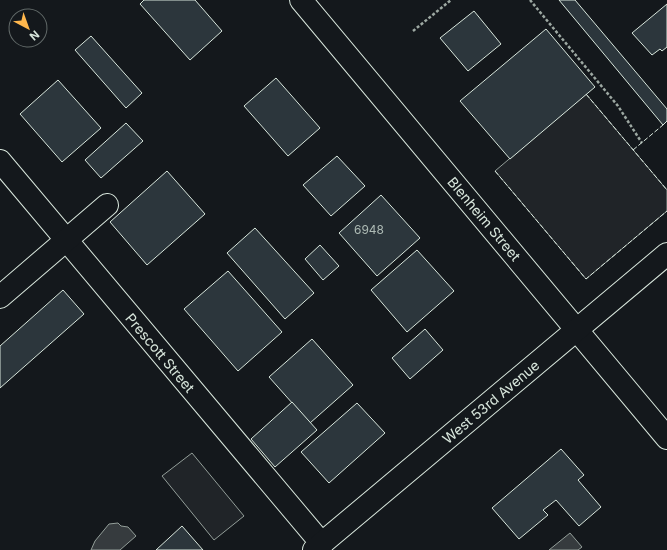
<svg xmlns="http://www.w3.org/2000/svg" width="667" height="550" font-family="Inter,sans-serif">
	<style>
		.green { fill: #202428; stroke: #939e99 }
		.water { fill: #363b3e; stroke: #939e99 }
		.building { fill: #2c363c; stroke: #d8e6dc }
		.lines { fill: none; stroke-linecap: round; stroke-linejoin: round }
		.minor-casing { stroke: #d8e6dc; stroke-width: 24 }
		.path { stroke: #9da8a2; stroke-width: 2.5; stroke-dasharray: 3 2; stroke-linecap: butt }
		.minor { stroke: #14181c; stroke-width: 22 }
		.fence { stroke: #d8e6dc; stroke-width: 1; stroke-dasharray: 5 2; stroke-linecap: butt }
		.labels { text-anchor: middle; stroke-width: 3; stroke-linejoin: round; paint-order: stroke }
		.number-label { font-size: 12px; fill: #adbab4 }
		.street-label { font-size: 14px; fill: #d8e6dc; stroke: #14181c }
	</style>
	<rect width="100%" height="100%" fill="#14181c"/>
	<g class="green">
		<polygon points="586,94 667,190 667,211 586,279 495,171"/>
		<polygon points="192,453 244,516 214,540 162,476"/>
	</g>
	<g class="water">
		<polygon points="118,523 121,526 128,527 136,536 120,550 91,550 95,541 109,524"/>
		<polygon points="570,533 582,547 578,550 549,550"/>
	</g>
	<g class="building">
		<polygon points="144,0 195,0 222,31 190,60 140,4"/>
		<polygon points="559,0 575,0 667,109 667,121 663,125"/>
		<polygon points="667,4 667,47 662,51 660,49 652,55 632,33"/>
		<polygon points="474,11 501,44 468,71 440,38"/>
		<polygon points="546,29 595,87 510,159 460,101"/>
		<polygon points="91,36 142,93 126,108 75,50"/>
		<polygon points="276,78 320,128 288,156 244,106"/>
		<polygon points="58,80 101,128 62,162 20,114"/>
		<polygon points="126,123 143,141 101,178 85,160"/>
		<polygon points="337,156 365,186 331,216 303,185"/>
		<polygon points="167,171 205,214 147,265 110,222"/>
		<polygon points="381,195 420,238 377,276 339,233"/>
		<polygon points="255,228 314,293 285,319 227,253"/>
		<polygon points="320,245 339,266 323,280 305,259"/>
		<polygon points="417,250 454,291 407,332 371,290"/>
		<polygon points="228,271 282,332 238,371 184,309"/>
		<polygon points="63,290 84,314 0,388 0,346"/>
		<polygon points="425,329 443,350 410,379 392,358"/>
		<polygon points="312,339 353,385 310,423 269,377"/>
		<polygon points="292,402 317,430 275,467 251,439"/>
		<polygon points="357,403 385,433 329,483 301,452"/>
		<polygon points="561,449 584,475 578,480 601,507 579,526 556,500 543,510 548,515 519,539 492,508"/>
		<polygon points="182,526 203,550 156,550"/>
	</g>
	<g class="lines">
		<g class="minor-casing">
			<g id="minor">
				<polyline points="301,0 667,438"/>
				<polyline points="0,161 322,544"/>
				<polyline points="0,297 107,205"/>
				<polyline points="314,550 667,254"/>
			</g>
		</g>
		<g class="path">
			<polyline points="530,0 618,106 642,143"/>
			<polyline points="413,31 451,0"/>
		</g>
		<use href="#minor" class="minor"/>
		<g class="fence">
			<polyline points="586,94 667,190"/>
			<polyline points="633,150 663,125"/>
			<polyline points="495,171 586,279 667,211"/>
		</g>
	</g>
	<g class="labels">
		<g class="number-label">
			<text x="369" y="234">6948</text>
		</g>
		<g class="street-label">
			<text transform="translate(484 219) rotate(50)" y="5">Blenheim Street</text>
			<text transform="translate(160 353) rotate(50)" y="5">Prescott Street</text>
			<text transform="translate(491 402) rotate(-40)" y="5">West 53rd Avenue</text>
		</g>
	</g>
	<g transform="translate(28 28) rotate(139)"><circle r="19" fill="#14181c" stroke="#626a69"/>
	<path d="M0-3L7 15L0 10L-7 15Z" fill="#ffb74d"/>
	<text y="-6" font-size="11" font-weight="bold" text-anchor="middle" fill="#d8e6dc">N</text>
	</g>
</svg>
